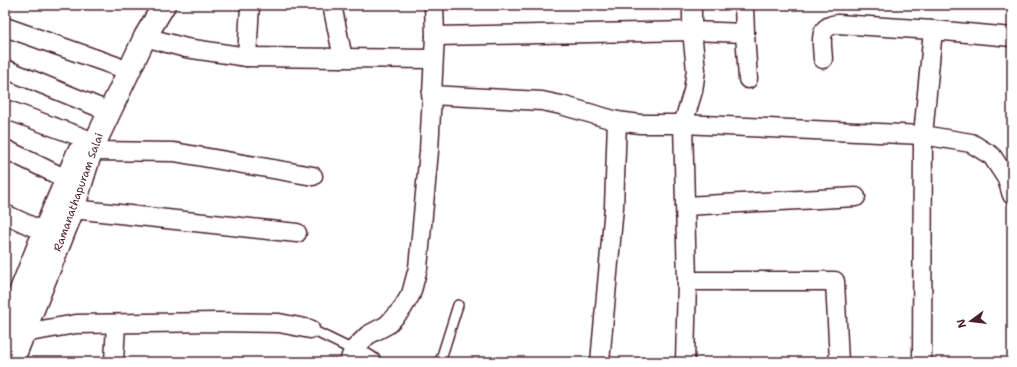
<svg xmlns="http://www.w3.org/2000/svg" width="1017" height="367" font-family="'Shantell Sans',sans-serif">
	<style>
		.lines { fill: none; stroke-linecap: round; stroke-linejoin: round }
		.lane-casing { stroke: #4a1f2b; stroke-width: 12 }
		.street-casing { stroke: #4a1f2b; stroke-width: 21 }
		.highway-casing { stroke: #4a1f2b; stroke-width: 25 }
		.lane { stroke: #fff; stroke-width: 9 }
		.street { stroke: #fff; stroke-width: 18 }
		.highway { stroke: #fff; stroke-width: 22 }
		.labels { text-anchor: middle; stroke-width: 3.5; stroke-linejoin: round; paint-order: stroke }
		.street-label { font-size: 11px; fill: #4a1f2b; stroke: #fff }
	</style>
	<rect width="100%" height="100%" fill="#fff"/>
	<filter id="ink" filterUnits="userSpaceOnUse"><feTurbulence type="fractalNoise" baseFrequency=".025" numOctaves="2"/><feDisplacementMap in="SourceGraphic" scale="8" xChannelSelector="R" yChannelSelector="G"/><feConvolveMatrix kernelMatrix="1 2 1 2 8 2 1 2 1" color-interpolation-filters="sRGB"/></filter>
	<g filter="url(#ink)">
		<g class="lines">
			<g class="lane-casing">
				<g id="lane">
					<polyline points="310,329 353,350"/>
					<polyline points="440,362 458,305"/>
				</g>
			</g>
			<g class="street-casing">
				<g id="street">
					<polyline points="332,5 343,58"/>
					<polyline points="5,27 116,66"/>
					<polyline points="745,33 748,79"/>
					<polyline points="435,36 692,31 745,33 744,5"/>
					<polyline points="145,37 186,48 247,57 433,59"/>
					<polyline points="247,57 250,5"/>
					<path d="M823,59C822,42 817,26 838,24L933,30"/>
					<polyline points="5,69 98,107"/>
					<polyline points="431,95 542,101 561,105 617,121 640,124 683,124 923,135 933,30 1012,37"/>
					<polyline points="5,109 84,138"/>
					<polyline points="5,149 66,179"/>
					<polyline points="91,151 174,152 313,176"/>
					<polyline points="685,206 856,197"/>
					<polyline points="73,209 297,233"/>
					<polyline points="5,214 44,232"/>
					<polyline points="687,281 835,281 839,362"/>
					<polyline points="12,332 24,333 76,324 217,322 279,323 310,329"/>
					<polyline points="353,350 372,362"/>
					<polyline points="114,362 116,324"/>
					<polyline points="349,362 353,350 368,335 387,325 402,309 411,294 418,268 429,151 435,36 434,5"/>
					<polyline points="600,362 614,207 617,121"/>
					<polyline points="685,362 687,281 683,124 693,91 696,70 692,31 692,5"/>
					<polyline points="922,362 923,135 971,143 992,156 1007,179 1012,195"/>
				</g>
			</g>
			<g class="highway-casing">
				<g id="highway">
					<polyline points="5,331 44,232 78,153"/>
					<polyline points="12,362 73,209 91,151 145,37 164,5"/>
				</g>
			</g>
			<use href="#lane" class="lane"/>
			<use href="#street" class="street"/>
			<use href="#highway" class="highway"/>
		</g>
	</g>
	<g class="labels">
		<g class="street-label">
			<text transform="translate(78 192) rotate(-70)" y="4">Ramanathapuram Salai</text>
		</g>
	</g>
	<rect width="1017" height="367" fill="none" stroke="#fff" stroke-width="20"/>
	<rect x="10" y="10" width="997" height="347" fill="none" stroke="#4a1f2b" stroke-width="1.5" filter="url(#ink)"/>
	<g transform="translate(971 321) rotate(255)" stroke="#ffffff" stroke-width="3" paint-order="stroke">
	<path d="M0-3L7 15L0 10L-7 15Z" fill="#4a1f2b"/>
	<text y="-6" font-size="11" font-weight="bold" text-anchor="middle" fill="#4a1f2b">N</text>
	</g>
</svg>
